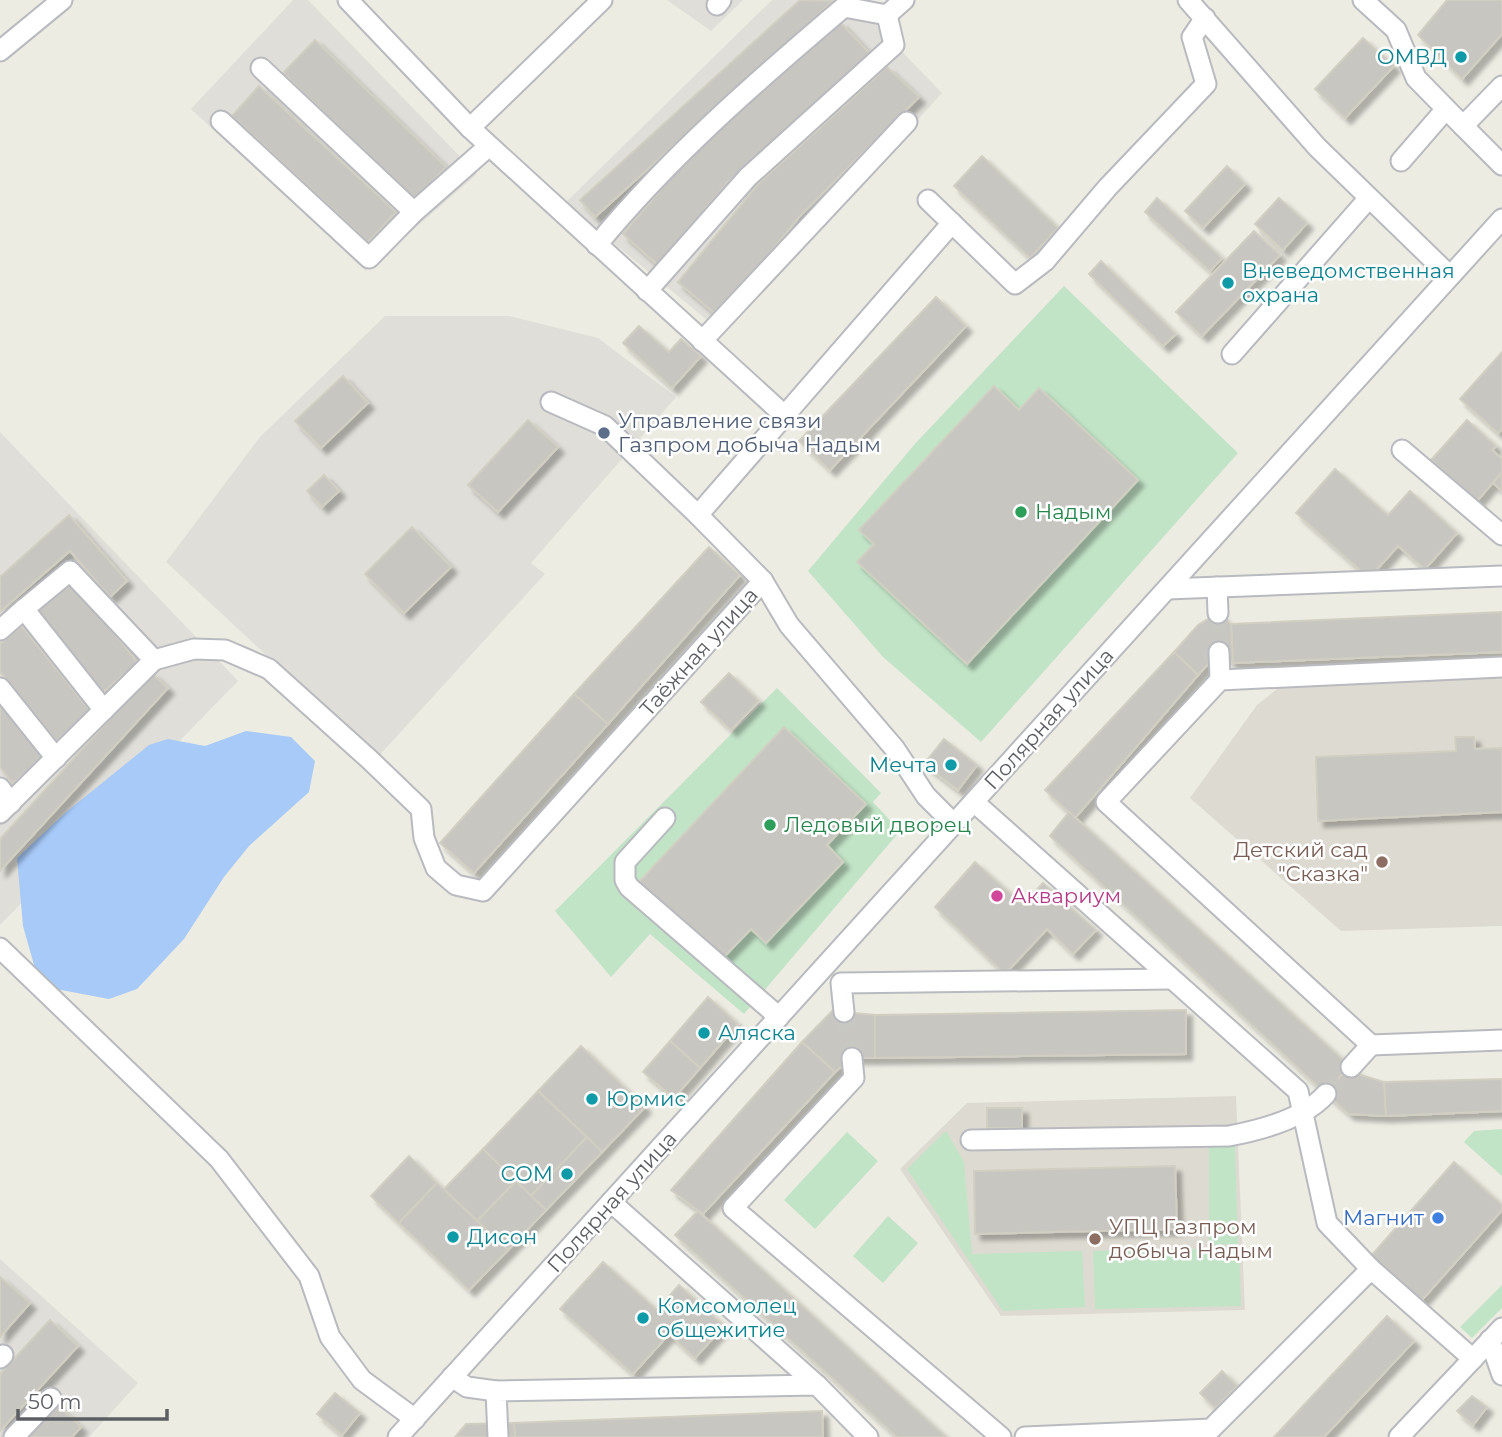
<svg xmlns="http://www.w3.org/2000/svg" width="1502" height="1437" font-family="Montserrat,sans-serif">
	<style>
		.industrial { fill: #dfded8 }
		.education { fill: #dddbd1 }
		.green { fill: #c1e3c6 }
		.water { fill: #a7caf9 }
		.building { fill: #c8c6c0; stroke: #d1cfc2; stroke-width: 2; filter: url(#shadow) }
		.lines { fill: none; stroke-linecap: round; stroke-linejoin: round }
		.minor-tunnel { stroke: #c8c8c3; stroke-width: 19; stroke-dasharray: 19 10; stroke-linecap: butt }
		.minor-casing { stroke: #b8babf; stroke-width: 23 }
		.minor { stroke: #fff; stroke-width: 19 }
		.culture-dot { fill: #0f9aa8; stroke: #fff; stroke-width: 2.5 }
		.service-dot { fill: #5c6f8a; stroke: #fff; stroke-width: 2.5 }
		.leisure-dot { fill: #2e9e5b; stroke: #fff; stroke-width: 2.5 }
		.education-dot { fill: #8d6e63; stroke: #fff; stroke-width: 2.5 }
		.hotel-dot { fill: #d1479c; stroke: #fff; stroke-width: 2.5 }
		.shop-dot { fill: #3f7fe0; stroke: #fff; stroke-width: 2.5 }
		.labels { text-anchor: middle; stroke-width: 5; stroke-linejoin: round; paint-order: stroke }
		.culture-label { font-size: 21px; fill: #0d838f; stroke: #fff; text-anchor: start }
		.service-label { font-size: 21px; fill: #4e5e75; stroke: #fff; text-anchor: start }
		.leisure-label { font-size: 21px; fill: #27864d; stroke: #fff; text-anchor: start }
		.street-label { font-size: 21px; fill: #5b5e63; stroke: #fff }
		.education-label { font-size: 21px; fill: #785e54; stroke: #fff; text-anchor: end }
		.hotel-label { font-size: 21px; fill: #b23c85; stroke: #fff; text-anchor: start }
		.shop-label { font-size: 21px; fill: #366cbe; stroke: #fff; text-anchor: end }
	</style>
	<defs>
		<filter id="shadow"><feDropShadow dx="6" dy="6" stdDeviation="2" flood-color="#0004"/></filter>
	</defs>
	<rect width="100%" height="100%" fill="#edece3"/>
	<g class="industrial">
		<polygon points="293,0 308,0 477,174 366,271 191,109"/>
		<polygon points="667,0 743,0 711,31"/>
		<polygon points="772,0 852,0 942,93 724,334 565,203"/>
		<polygon points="385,316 509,316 598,338 676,397 531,563 545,574 377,758 166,562 260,437"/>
		<polygon points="0,432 238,681 0,925"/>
		<polygon points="0,1259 138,1383 89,1437 0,1437"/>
	</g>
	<g class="education">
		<polygon points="1502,677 1502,926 1341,931 1190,798 1257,705 1282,685"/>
		<polygon points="1236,1096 1245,1310 1001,1316 900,1169 967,1103"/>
	</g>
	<g class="green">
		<polygon points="1064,286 1238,453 981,742 883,657 808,571 914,445"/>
		<polygon points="777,688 881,793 873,802 900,831 744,1014 650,934 611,977 555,911"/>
		<polygon points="1502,1129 1502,1176 1464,1142 1474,1131"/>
		<polygon points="946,1131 964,1162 972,1254 1082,1251 1085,1307 1003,1311 907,1169"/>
		<polygon points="847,1132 878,1161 815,1229 784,1200"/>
		<polygon points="1235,1146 1238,1244 1209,1245 1209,1147"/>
		<polygon points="888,1216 918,1243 883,1283 853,1256"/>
		<polygon points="1239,1248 1241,1306 1095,1309 1093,1251"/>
		<polygon points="1502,1285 1502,1308 1472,1338 1460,1327"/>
	</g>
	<polygon class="water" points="246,731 291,737 315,761 309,792 249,846 224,877 184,939 137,989 109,999 40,986 23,926 17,858 65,813 149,745 168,739 205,746"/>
	<g class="building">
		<polygon points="800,0 833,1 595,217 580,200"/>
		<polygon points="1447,0 1502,0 1502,34 1462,79 1418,35"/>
		<polygon points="840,22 870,54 728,182 658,265 623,234 695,149"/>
		<polygon points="1363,38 1394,66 1345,118 1315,89"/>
		<polygon points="315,40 446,167 414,200 283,73"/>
		<polygon points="887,67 919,97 801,215 718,316 678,282 759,183"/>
		<polygon points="259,86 396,212 368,242 232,116"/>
		<polygon points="982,156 1058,228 1030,258 954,186"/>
		<polygon points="1227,166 1245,184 1203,228 1185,211"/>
		<polygon points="1157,198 1222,258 1210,271 1145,212"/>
		<polygon points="1279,198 1307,223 1283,250 1255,224"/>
		<polygon points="1254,231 1280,255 1202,336 1176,312"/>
		<polygon points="1101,261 1176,334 1163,346 1089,274"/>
		<polygon points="936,297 966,326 830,470 799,441"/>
		<polygon points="639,326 669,352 681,339 701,356 672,388 623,343"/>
		<polygon points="1502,352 1502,429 1498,433 1460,399"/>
		<polygon points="343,376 368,403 321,448 295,421"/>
		<polygon points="994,386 1019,410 1039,388 1138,480 967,664 857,562 874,544 859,530"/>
		<polygon points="528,420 558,447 498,512 468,485"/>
		<polygon points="1467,420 1496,446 1492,450 1502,459 1502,472 1477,501 1431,460"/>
		<polygon points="1335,469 1388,515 1410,491 1457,533 1425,569 1398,546 1369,578 1296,513"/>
		<polygon points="1502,472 1502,491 1493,483"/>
		<polygon points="324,475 339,491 322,507 307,491"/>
		<polygon points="69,515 127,581 110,597 70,551 0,612 0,577"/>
		<polygon points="412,527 451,567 404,613 365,574"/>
		<polygon points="709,547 740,575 608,724 574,694"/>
		<polygon points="72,581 138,663 103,692 36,610"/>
		<polygon points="1502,612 1502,652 1233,663 1231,624"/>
		<polygon points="1218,613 1231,624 1233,663 1219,652 1198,675 1174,652 1198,625"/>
		<polygon points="22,626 91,712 56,741 0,672 0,644"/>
		<polygon points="1174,652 1198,675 1075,818 1045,790"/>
		<polygon points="152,673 168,688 0,871 0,839"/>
		<polygon points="729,673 759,701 731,730 701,702"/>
		<polygon points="574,694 608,724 474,873 440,843"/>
		<polygon points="0,701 45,758 12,783 0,767"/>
		<polygon points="784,727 866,804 827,845 843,862 766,943 751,929 721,960 639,882"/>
		<polygon points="1455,737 1474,737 1475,749 1502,748 1502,812 1318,821 1316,757 1456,751"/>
		<polygon points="944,739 977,765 958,790 924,764"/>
		<polygon points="1069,812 1350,1066 1325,1093 1050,836"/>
		<polygon points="975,862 1023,905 1043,883 1096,930 1073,954 1047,929 1005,974 935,907"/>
		<polygon points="708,997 738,1024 700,1068 670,1041"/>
		<polygon points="1186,1010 1186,1054 875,1058 875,1015"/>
		<polygon points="832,1011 875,1015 875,1058 852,1058 835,1072 802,1042"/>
		<polygon points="670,1041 700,1068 674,1098 643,1072"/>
		<polygon points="802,1042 835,1072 703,1214 671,1190"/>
		<polygon points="581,1046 645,1107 602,1152 538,1091"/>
		<polygon points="1350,1066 1361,1075 1384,1082 1386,1116 1349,1114 1325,1093"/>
		<polygon points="1502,1079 1502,1111 1386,1116 1384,1082"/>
		<polygon points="538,1091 587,1137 531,1196 483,1149"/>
		<rect x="987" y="1108" width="35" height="20"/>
		<polygon points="587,1137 602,1152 546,1210 531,1196"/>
		<polygon points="483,1149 516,1181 477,1221 444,1189"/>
		<polygon points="409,1156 437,1183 399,1223 371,1196"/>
		<polygon points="1454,1162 1502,1205 1502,1210 1421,1301 1371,1256"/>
		<polygon points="1175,1166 1177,1229 975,1234 974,1171"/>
		<polygon points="516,1181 546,1210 508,1250 477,1221"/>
		<polygon points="437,1183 508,1250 469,1290 399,1223"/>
		<polygon points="698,1211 946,1437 897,1437 675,1235"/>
		<polygon points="603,1262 657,1310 679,1285 724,1326 695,1358 669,1334 633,1374 560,1309"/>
		<polygon points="0,1277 30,1303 0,1337"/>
		<polygon points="1387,1316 1414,1341 1324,1437 1274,1437"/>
		<polygon points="50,1320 78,1346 0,1431 0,1374"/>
		<polygon points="1222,1371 1237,1386 1215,1408 1200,1393"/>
		<polygon points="335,1393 360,1413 342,1435 317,1414"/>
		<polygon points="1472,1396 1487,1407 1473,1425 1457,1411"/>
		<polygon points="56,1404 81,1427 72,1437 25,1437"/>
		<polygon points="822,1411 823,1437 515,1437 514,1423"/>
		<polygon points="514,1423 515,1437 455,1437 466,1424"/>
	</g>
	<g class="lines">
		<g class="minor-tunnel">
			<polyline points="1218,613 1219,652"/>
			<polyline points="844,1012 852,1058"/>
			<polyline points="1326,1094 1351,1067"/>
		</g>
		<g class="minor-casing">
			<g id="minor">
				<polyline points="348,0 470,128 784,415"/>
				<polyline points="1188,0 1317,147 1450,276"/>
				<polyline points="1363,0 1396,30 1416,78 1463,126"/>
				<polyline points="717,5 721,0"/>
				<polyline points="887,15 904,0"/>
				<polyline points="0,51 62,0"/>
				<polyline points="261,68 414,212 489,146"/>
				<polyline points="1502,86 1463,126 1502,165"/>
				<polyline points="221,121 369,258 414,212"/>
				<polyline points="470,128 602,0"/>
				<polyline points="1401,161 1446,109"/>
				<polyline points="928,200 1015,284 1045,261 1108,187 1206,84 1192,37 1205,18"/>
				<polyline points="952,223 698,515 763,581 789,625 895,749 926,796 954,824"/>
				<path d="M597,245C669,157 758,80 844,7L887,15"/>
				<polyline points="647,291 748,177 894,45 887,15"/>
				<polyline points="702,341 907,122"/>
				<polyline points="1232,354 1369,198"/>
				<polyline points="551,402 605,426 698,515"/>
				<polyline points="1402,450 1502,535"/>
				<polyline points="1217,587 1218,613"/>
				<polyline points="1167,589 1502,576"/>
				<polyline points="0,630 24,609"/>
				<polyline points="1219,652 1220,680"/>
				<polyline points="1502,667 1220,680 1106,802 1371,1045 1502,1040"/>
				<polyline points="0,688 56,758"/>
				<polyline points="104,710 24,609 70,571 154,660"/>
				<polyline points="0,788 11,803"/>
				<polyline points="974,802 1298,1091 1327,1223 1371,1269 1473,1359"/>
				<polyline points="0,813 154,660 194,649 225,650 269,669 369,759 421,809 424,838 436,868 456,885 483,891 763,581"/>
				<polyline points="665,818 625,862 625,880 629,887 779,1017"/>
				<polyline points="0,948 219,1159 309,1276 330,1337 362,1380 415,1419"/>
				<polyline points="844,1012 841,983 1172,979"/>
				<polyline points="852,1058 854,1078 733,1208 1001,1437"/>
				<polyline points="1351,1067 1371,1045"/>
				<path d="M971,1140L1229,1136C1261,1130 1304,1119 1326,1094"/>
				<polyline points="611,1202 817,1385"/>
				<polyline points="1490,1340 1502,1375"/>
				<polyline points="0,1358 3,1355"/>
				<polyline points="452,1377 467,1387 496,1391"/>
				<polyline points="14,1437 51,1398"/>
				<polyline points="398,1437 1502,219"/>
				<polyline points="498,1437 496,1391 817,1385 868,1437"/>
				<polyline points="1025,1437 1211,1429 1371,1269"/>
				<polyline points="1399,1437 1502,1328"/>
			</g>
		</g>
		<use href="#minor" class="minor"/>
	</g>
	<g class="culture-dot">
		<circle cx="1461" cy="57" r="7"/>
		<circle cx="1228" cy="283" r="7"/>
		<circle cx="951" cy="765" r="7"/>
		<circle cx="704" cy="1033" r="7"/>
		<circle cx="592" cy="1099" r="7"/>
		<circle cx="567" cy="1174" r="7"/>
		<circle cx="453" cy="1237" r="7"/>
		<circle cx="643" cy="1318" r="7"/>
	</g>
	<circle class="service-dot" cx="604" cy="433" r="7"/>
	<g class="leisure-dot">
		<circle cx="1021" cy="512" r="7"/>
		<circle cx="770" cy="825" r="7"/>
	</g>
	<g class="education-dot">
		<circle cx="1382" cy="862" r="7"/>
		<circle cx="1095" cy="1239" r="7"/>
	</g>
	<circle class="hotel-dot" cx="997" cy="896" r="7"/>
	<circle class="shop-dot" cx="1438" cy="1218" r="7"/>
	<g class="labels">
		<g class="culture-label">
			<text x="1447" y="64" text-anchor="end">ОМВД</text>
			<text x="1242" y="278">Вневедомственная<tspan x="1242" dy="24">охрана</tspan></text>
			<text x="937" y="772" text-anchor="end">Мечта</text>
			<text x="718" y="1040">Аляска</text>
			<text x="606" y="1106">Юрмис</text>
			<text x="553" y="1181" text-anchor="end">СОМ</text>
			<text x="467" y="1244">Дисон</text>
			<text x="657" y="1313">Комсомолец<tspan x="657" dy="24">общежитие</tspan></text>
		</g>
		<g class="service-label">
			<text x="618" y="428">Управление связи<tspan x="618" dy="24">Газпром добыча Надым</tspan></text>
		</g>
		<g class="leisure-label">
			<text x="1035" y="519">Надым</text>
			<text x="784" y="832">Ледовый дворец</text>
		</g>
		<g class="street-label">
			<text transform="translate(699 652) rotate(-48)" y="7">Таёжная улица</text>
			<text transform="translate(1049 719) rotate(-48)" y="7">Полярная улица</text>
			<text transform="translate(612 1202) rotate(-48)" y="7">Полярная улица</text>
		</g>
		<g class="education-label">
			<text x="1368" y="857">Детский сад<tspan x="1368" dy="24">"Сказка"</tspan></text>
			<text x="1109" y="1234" text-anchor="start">УПЦ Газпром<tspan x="1109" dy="24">добыча Надым</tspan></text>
		</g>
		<g class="hotel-label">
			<text x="1011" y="903">Аквариум</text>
		</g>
		<g class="shop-label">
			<text x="1424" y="1225">Магнит</text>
		</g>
	</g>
	<path d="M18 1409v10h149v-10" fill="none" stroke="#5b5e63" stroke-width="3.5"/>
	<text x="28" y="1409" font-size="21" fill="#5b5e63" stroke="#ffffff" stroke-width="5" paint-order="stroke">50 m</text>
</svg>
